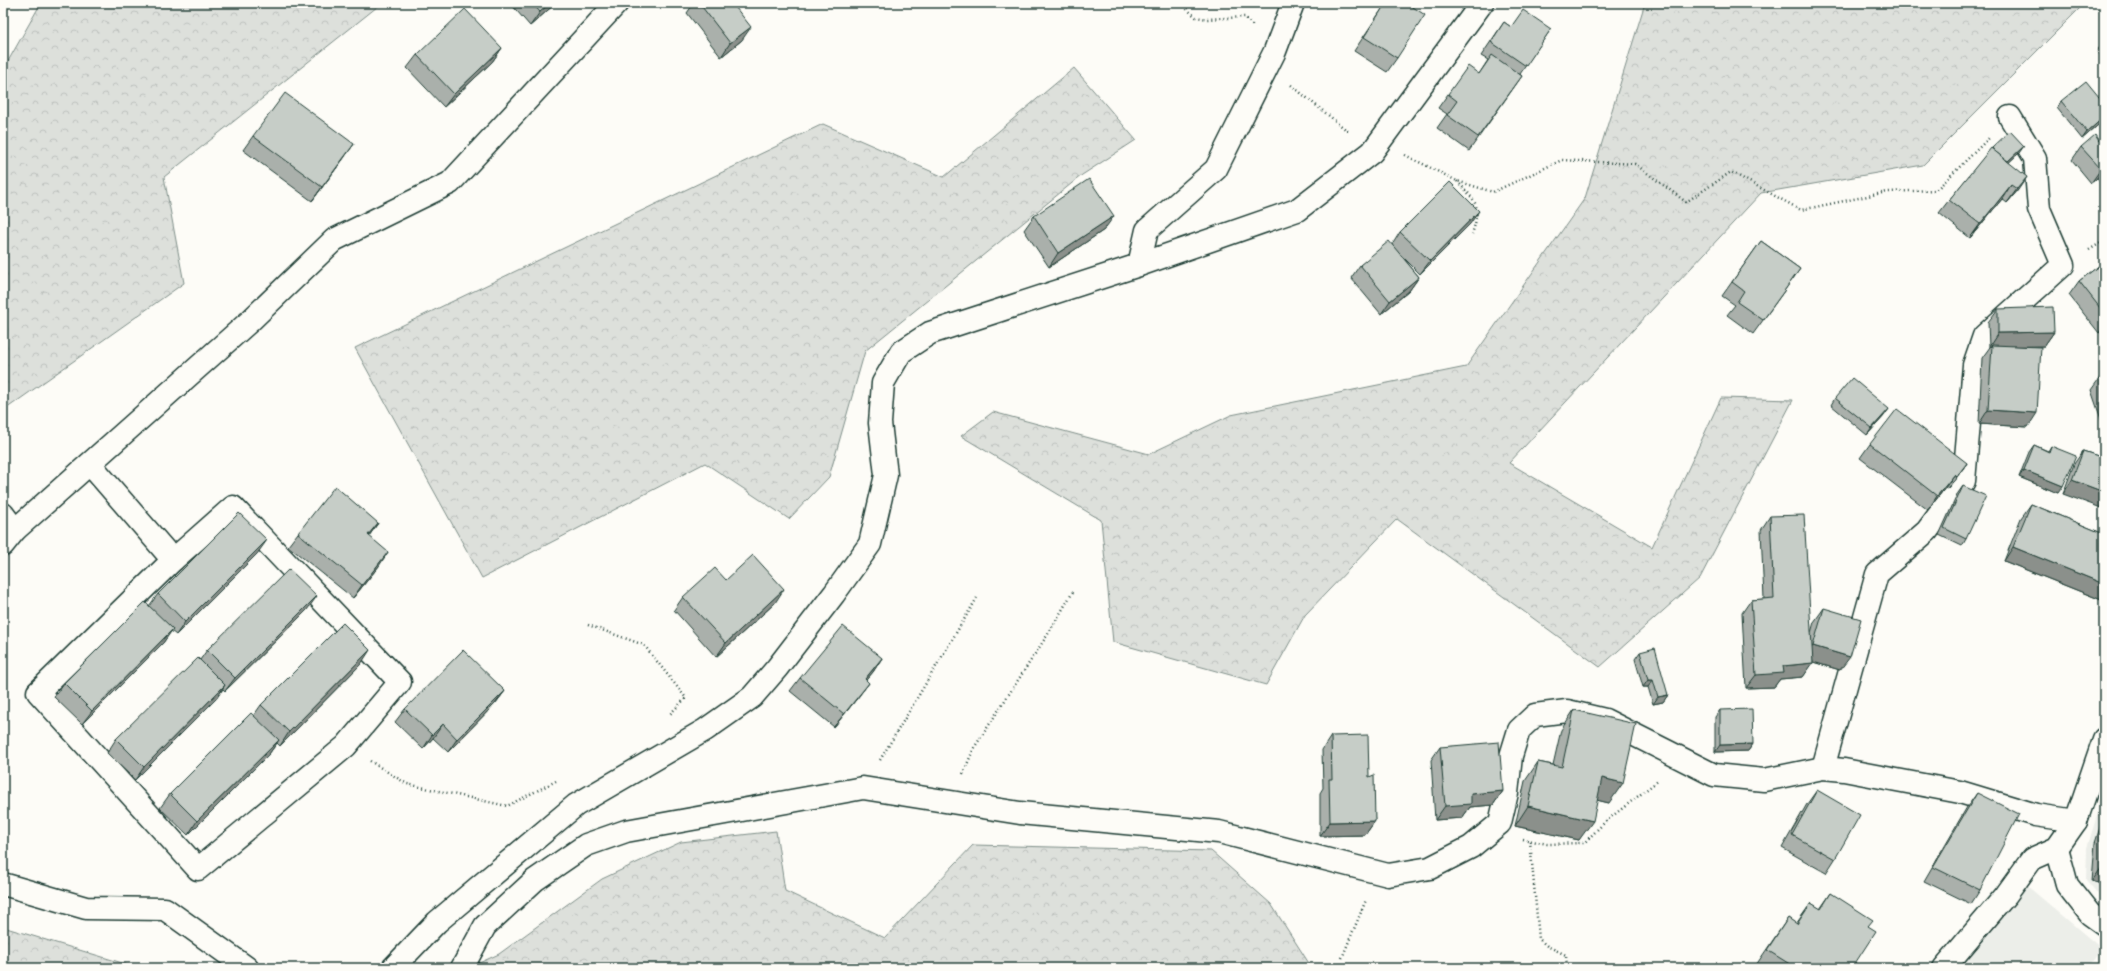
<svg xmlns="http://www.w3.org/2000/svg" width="2107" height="971" font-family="Dekko,sans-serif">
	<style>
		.built { fill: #eceee9 }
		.forest { fill: url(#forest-crowns); stroke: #7e8e88 }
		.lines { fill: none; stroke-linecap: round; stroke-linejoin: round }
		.minor-casing { stroke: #1f3d34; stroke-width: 25 }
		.path { stroke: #1f3d34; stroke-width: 2.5; stroke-dasharray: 1 3; stroke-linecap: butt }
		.minor { stroke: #fdfcf7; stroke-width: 22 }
		.wall { fill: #aab0ab; stroke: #1f3d34 }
		.shaded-wall { fill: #8b908b; stroke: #1f3d34 }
		.building { fill: #c6cdc7; stroke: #1f3d34 }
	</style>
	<defs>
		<pattern id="forest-crowns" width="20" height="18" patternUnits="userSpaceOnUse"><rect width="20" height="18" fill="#dde0db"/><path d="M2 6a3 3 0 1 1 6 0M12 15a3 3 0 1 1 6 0" fill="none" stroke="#bdc1bd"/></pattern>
	</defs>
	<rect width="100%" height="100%" fill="#fdfcf7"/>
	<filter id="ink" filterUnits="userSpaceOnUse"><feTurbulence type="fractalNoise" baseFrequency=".025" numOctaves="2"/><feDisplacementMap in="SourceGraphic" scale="8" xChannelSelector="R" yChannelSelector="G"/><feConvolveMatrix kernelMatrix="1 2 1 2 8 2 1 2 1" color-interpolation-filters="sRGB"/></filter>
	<g filter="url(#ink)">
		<g class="built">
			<polygon points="2104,793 2104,901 2086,880 2087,848"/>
			<polygon points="2026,885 2102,949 2089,968 1957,968"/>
		</g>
		<g class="forest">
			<polygon points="41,3 382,3 164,177 184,283 3,411 3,70"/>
			<polygon points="1645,3 2085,3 1923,165 1761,193 1509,463 1652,547 1721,398 1793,400 1700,578 1600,667 1397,519 1305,615 1266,685 1113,642 1101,520 961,436 993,412 1149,454 1231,415 1466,367 1585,198"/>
			<polygon points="1074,68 1136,140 1082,175 865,351 829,477 789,519 705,463 482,578 355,348 823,124 944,177"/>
			<polygon points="776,831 785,891 885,938 973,845 1211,851 1271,904 1312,968 468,968 499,954 602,879 681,842"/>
			<polygon points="3,927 139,968 3,968"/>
		</g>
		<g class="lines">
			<g class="minor-casing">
				<g id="minor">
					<polyline points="1139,265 1147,230 1216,169 1275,51 1293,3"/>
					<polyline points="90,464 173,560"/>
					<polygon points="233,507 400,682 346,746 198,869 38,692 173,560"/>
					<polyline points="3,514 15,530"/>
					<polyline points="3,545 15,530 250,321 334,240 450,183 617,3"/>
					<polyline points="1823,768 1877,574 1927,531 1964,481 1974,365 1984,336 2063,265 2039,209 2035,158 2010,117"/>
					<polyline points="2057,848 2067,885 2090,914 2104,924"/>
					<polyline points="3,884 86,908 165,909 247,968"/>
					<polyline points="393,968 437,922 576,805 705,730 752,697 777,668 834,594 870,544 886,475 880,423 883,383 901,352 930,333 1139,265 1297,210 1372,152 1482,3"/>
					<polyline points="462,968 485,926 535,880 586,845 626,831 863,788 1020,813 1219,832 1388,875 1430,868 1471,847 1500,823 1507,793 1511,756 1519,730 1535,715 1567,711 1605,720 1714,775 1764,780 1823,768 1844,770 1960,792 2036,815 2076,821"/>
					<polyline points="1944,968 2006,895 2032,859 2057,848 2076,821 2104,739"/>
				</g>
			</g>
			<g class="path">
				<polyline points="1148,3 1182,5 1196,17 1207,19 1245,17 1253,26"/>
				<polyline points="1291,85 1349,132"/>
				<polyline points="1405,155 1457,181 1493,192 1562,160 1635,164 1686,202 1731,172 1801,210 1887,192 1936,190 1989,138"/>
				<path d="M1457,181C1478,203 1481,206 1472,234"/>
				<polyline points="2089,250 2104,241"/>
				<polyline points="588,625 644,645 686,698 669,715"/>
				<polyline points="880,760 977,598"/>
				<polyline points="370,761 407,784 507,806 556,781"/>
				<polyline points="963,774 974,748 1048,634 1074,590"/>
				<polyline points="1523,839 1547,844 1584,843 1606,821 1659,780"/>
				<polyline points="1530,841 1539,939 1547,946 1566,955 1567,968"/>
				<polyline points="1342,958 1366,900"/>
			</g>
			<use href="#minor" class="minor"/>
		</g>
		<g class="wall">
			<polygon points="510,3 556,3 530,26"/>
			<polygon points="694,3 732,3 742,40 721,57 687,13"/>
			<polygon points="1386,3 1407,3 1397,58 1387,72 1354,51"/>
			<polygon points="1504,22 1511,27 1551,29 1520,74 1522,76 1469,151 1437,128 1447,114 1438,108 1448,94 1479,74 1488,60 1481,56"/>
			<polygon points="2104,42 2104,59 2097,51"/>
			<polygon points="502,48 492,62 444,107 407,68 417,55"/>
			<polygon points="2061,101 2104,103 2104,120 2082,139 2057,108"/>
			<polygon points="253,136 344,158 312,201 243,150"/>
			<polygon points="2104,137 2104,186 2097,178 2091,183 2072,160 2081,147 2099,141"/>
			<polygon points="1992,148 2019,153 2009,162 2018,190 2007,203 2002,199 1970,238 1939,213 1949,200"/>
			<polygon points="1034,216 1104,230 1049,267 1024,230"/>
			<polygon points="1470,224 1420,274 1401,255 1419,277 1409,291 1381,314 1351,278 1360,265 1392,245 1400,232"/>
			<polygon points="1761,241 1800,269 1753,334 1727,315 1735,305 1722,296"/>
			<polygon points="2104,262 2104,329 2099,333 2069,295 2079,281"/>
			<polygon points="1998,309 2054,332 2044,346 2019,346 2028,427 1979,424 1982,358 1990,347 1989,347 1988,322"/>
			<polygon points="2104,375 2104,428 2091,390 2101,376"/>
			<polygon points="1835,398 1884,416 1867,435 1831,405"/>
			<polygon points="1870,444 1967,463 1957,477 1947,489 1945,488 1928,510 1860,458"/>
			<polygon points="2034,445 2048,451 2051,446 2058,493 2019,477 2029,452"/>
			<polygon points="2083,451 2104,458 2063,494 2074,464"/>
			<polygon points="1963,486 1966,539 1962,546 1939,535 1958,493"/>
			<polygon points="2031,504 2104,534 2104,601 2004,561 2021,518"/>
			<polygon points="1770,516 1811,633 1814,622 1824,608 1840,670 1813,662 1803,677 1780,679 1774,687 1746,688 1742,613 1751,600 1764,599 1761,530"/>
			<polygon points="378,523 369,536 379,566 353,598 288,546 298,533"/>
			<polygon points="257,554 176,635 171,631 163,643 82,724 54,697 64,683 149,606 158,594"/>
			<polygon points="726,580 775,603 716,657 674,610 683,597"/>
			<polygon points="307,610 225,691 223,689 216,699 135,780 107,753 116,739 200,660 207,650"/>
			<polygon points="1640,652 1668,695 1663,702 1653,704 1648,687 1643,687 1635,659"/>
			<polygon points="882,658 873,672 866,680 859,696 834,727 790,691 800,678"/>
			<polygon points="361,664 280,746 277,743 269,754 188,835 160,808 170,794 254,715 261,705"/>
			<polygon points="505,691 495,704 448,752 433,738 423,749 395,722 405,709"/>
			<polygon points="1574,710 1609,803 1597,800 1579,840 1515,826 1525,781 1538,762 1553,765 1561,730"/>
			<polygon points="1720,710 1753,744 1748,751 1715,752 1715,717"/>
			<polygon points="1331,736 1369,777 1375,821 1365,835 1320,836 1320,793 1323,788 1322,750"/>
			<polygon points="1440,747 1503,791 1493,805 1470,807 1462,818 1435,820 1431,760"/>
			<polygon points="1817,790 1835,859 1826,873 1782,848 1807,804"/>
			<polygon points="1977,793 1980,890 1971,904 1924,881 1967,807"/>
			<polygon points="2104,815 2104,885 2092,881 2095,843"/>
			<polygon points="1831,893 1868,926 1852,968 1754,968 1788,918 1796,924 1811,903 1820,909"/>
		</g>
		<g class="shaded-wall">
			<polygon points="550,3 556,3 530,26 540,12"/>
			<polygon points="751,27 742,40 721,57 730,43"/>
			<polygon points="502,48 492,62 444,107 454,94"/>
			<polygon points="2104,117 2104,120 2082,139 2087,132"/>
			<polygon points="354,144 344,158 312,201 322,187"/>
			<polygon points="2024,146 2019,153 2001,170 2006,163"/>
			<polygon points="2104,167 2104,168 2097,178 2091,183 2101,169"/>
			<polygon points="2027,177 2018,190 2007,203 2017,189"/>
			<polygon points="2011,185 2002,199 1970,238 1980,224"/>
			<polygon points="1479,211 1470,224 1420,274 1430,261"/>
			<polygon points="1114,216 1104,230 1049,267 1058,253"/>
			<polygon points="1419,277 1409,291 1381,314 1390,301"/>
			<polygon points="2104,326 2104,329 2099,333"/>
			<polygon points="2054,332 2044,346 1992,347 1992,345 1990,347 1989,347 1998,333"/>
			<polygon points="1889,409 1884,416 1867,435 1872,428"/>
			<polygon points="1988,410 2037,413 2028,427 1979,424"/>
			<polygon points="1967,463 1957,477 1947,489"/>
			<polygon points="2024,470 2063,486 2058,493 2019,477"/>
			<polygon points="1955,474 1945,488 1928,510 1937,496"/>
			<polygon points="2072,480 2104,492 2104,509 2063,494"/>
			<polygon points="378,523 369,536 368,535"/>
			<polygon points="267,540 257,554 176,635 185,622"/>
			<polygon points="2013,547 2104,584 2104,601 2004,561"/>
			<polygon points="388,552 379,566 353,598 362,585"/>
			<polygon points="784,589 775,603 716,657 726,643"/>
			<polygon points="317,596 307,610 225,691 235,678"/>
			<polygon points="173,629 163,643 82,724 92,711"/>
			<polygon points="1813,646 1850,657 1840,670 1803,659"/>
			<polygon points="370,650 361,664 280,746 289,732"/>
			<polygon points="882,658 873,672 855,693 865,679"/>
			<polygon points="1813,663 1803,677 1780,679 1774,687 1746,688 1756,675 1783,666"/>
			<polygon points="1648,680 1653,680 1648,687 1643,687"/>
			<polygon points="869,683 859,696 834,727 844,714"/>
			<polygon points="225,685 216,699 135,780 144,767"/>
			<polygon points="505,691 495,704 448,752 457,739"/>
			<polygon points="1668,695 1663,702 1653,704 1658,697"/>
			<polygon points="443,724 433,738 423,749 432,735"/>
			<polygon points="279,740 269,754 188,835 197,821"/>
			<polygon points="1753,744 1748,751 1715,752 1720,745"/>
			<polygon points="1602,778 1623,783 1609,803 1588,798"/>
			<polygon points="1503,791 1493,805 1470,807 1462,818 1435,820 1445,806 1471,794"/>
			<polygon points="1528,806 1593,821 1579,840 1515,826"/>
			<polygon points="1375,821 1365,835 1320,836 1330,822"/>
			<polygon points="2104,864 2104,885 2092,881"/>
		</g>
		<g class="building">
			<polygon points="532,3 550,3 540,12"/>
			<polygon points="699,3 732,3 751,27 730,43"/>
			<polygon points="1386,3 1407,3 1425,15 1397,58 1364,37"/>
			<polygon points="465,9 502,48 454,94 417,55"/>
			<polygon points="1523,10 1551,29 1526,66 1491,42 1504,22 1511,27"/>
			<polygon points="1492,55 1522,76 1478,137 1447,115 1457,101 1448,94 1468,66 1479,74"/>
			<polygon points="2086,81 2104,103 2104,117 2087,132 2061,101"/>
			<polygon points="285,93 354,144 322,187 253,136"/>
			<polygon points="2010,131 2024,146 2008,161 1997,153 1992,148"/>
			<polygon points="2095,135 2099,141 2104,137 2104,167 2101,169 2081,147"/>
			<polygon points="1991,148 2027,177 2017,189 2011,185 1980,224 1949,200"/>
			<polygon points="1089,179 1114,216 1058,253 1034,216"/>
			<polygon points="1450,182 1479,211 1430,261 1400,232"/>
			<polygon points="1389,241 1419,277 1390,301 1360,265"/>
			<polygon points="1761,241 1800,269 1763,320 1737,302 1744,291 1732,282"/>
			<polygon points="2104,262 2104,313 2079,281"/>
			<polygon points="2053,307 2054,332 1998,333 1998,309"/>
			<polygon points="1992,345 2041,347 2037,413 1988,410"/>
			<polygon points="2104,375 2104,386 2101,376"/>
			<polygon points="1852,378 1889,409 1872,428 1835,398"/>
			<polygon points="1897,409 1967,463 1957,476 1955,474 1937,496 1870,444"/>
			<polygon points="2034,445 2049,452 2051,446 2076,456 2063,486 2024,470"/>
			<polygon points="2083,451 2104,458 2104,492 2072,480"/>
			<polygon points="335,486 378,523 368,535 388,552 362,585 298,533"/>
			<polygon points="1963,486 1986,496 1966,539 1944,528"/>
			<polygon points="2031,504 2104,534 2104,584 2013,547"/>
			<polygon points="239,513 267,540 185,622 158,594"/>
			<polygon points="1804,515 1813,663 1783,666 1784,673 1756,675 1751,600 1774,598 1770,516"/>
			<polygon points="753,555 784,589 726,643 683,597 715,568 726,580"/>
			<polygon points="289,569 317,596 235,678 207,650"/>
			<polygon points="145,602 173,629 92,711 64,683"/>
			<polygon points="1824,608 1861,619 1850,657 1813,646"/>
			<polygon points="343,623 370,650 289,732 261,705"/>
			<polygon points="843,626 882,658 865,679 869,683 844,714 800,678"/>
			<polygon points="1655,648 1668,695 1658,697 1653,680 1648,680 1640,652"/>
			<polygon points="463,650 505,691 457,739 443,724 432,735 405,709"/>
			<polygon points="198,658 225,685 144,767 116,739"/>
			<polygon points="1752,709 1753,744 1720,745 1720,710"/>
			<polygon points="1574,710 1636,724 1623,783 1602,778 1593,821 1528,806 1538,762 1562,767"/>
			<polygon points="251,713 279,740 197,821 170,794"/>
			<polygon points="1368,735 1369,777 1374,775 1375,821 1330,822 1329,779 1332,779 1331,736"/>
			<polygon points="1499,742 1503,791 1471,794 1471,804 1445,806 1440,747"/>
			<polygon points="1817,790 1860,815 1835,859 1792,835"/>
			<polygon points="1977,793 2019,814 1980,890 1933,867"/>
			<polygon points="1831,893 1873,920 1868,926 1876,931 1852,968 1796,968 1767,950 1788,918 1797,924 1811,903 1821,909"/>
		</g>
	</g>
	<rect width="2107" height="971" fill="none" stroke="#fdfcf7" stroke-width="16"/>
	<rect x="8" y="8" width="2091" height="955" fill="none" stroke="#1f3d34" stroke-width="1.5" filter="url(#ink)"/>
</svg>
